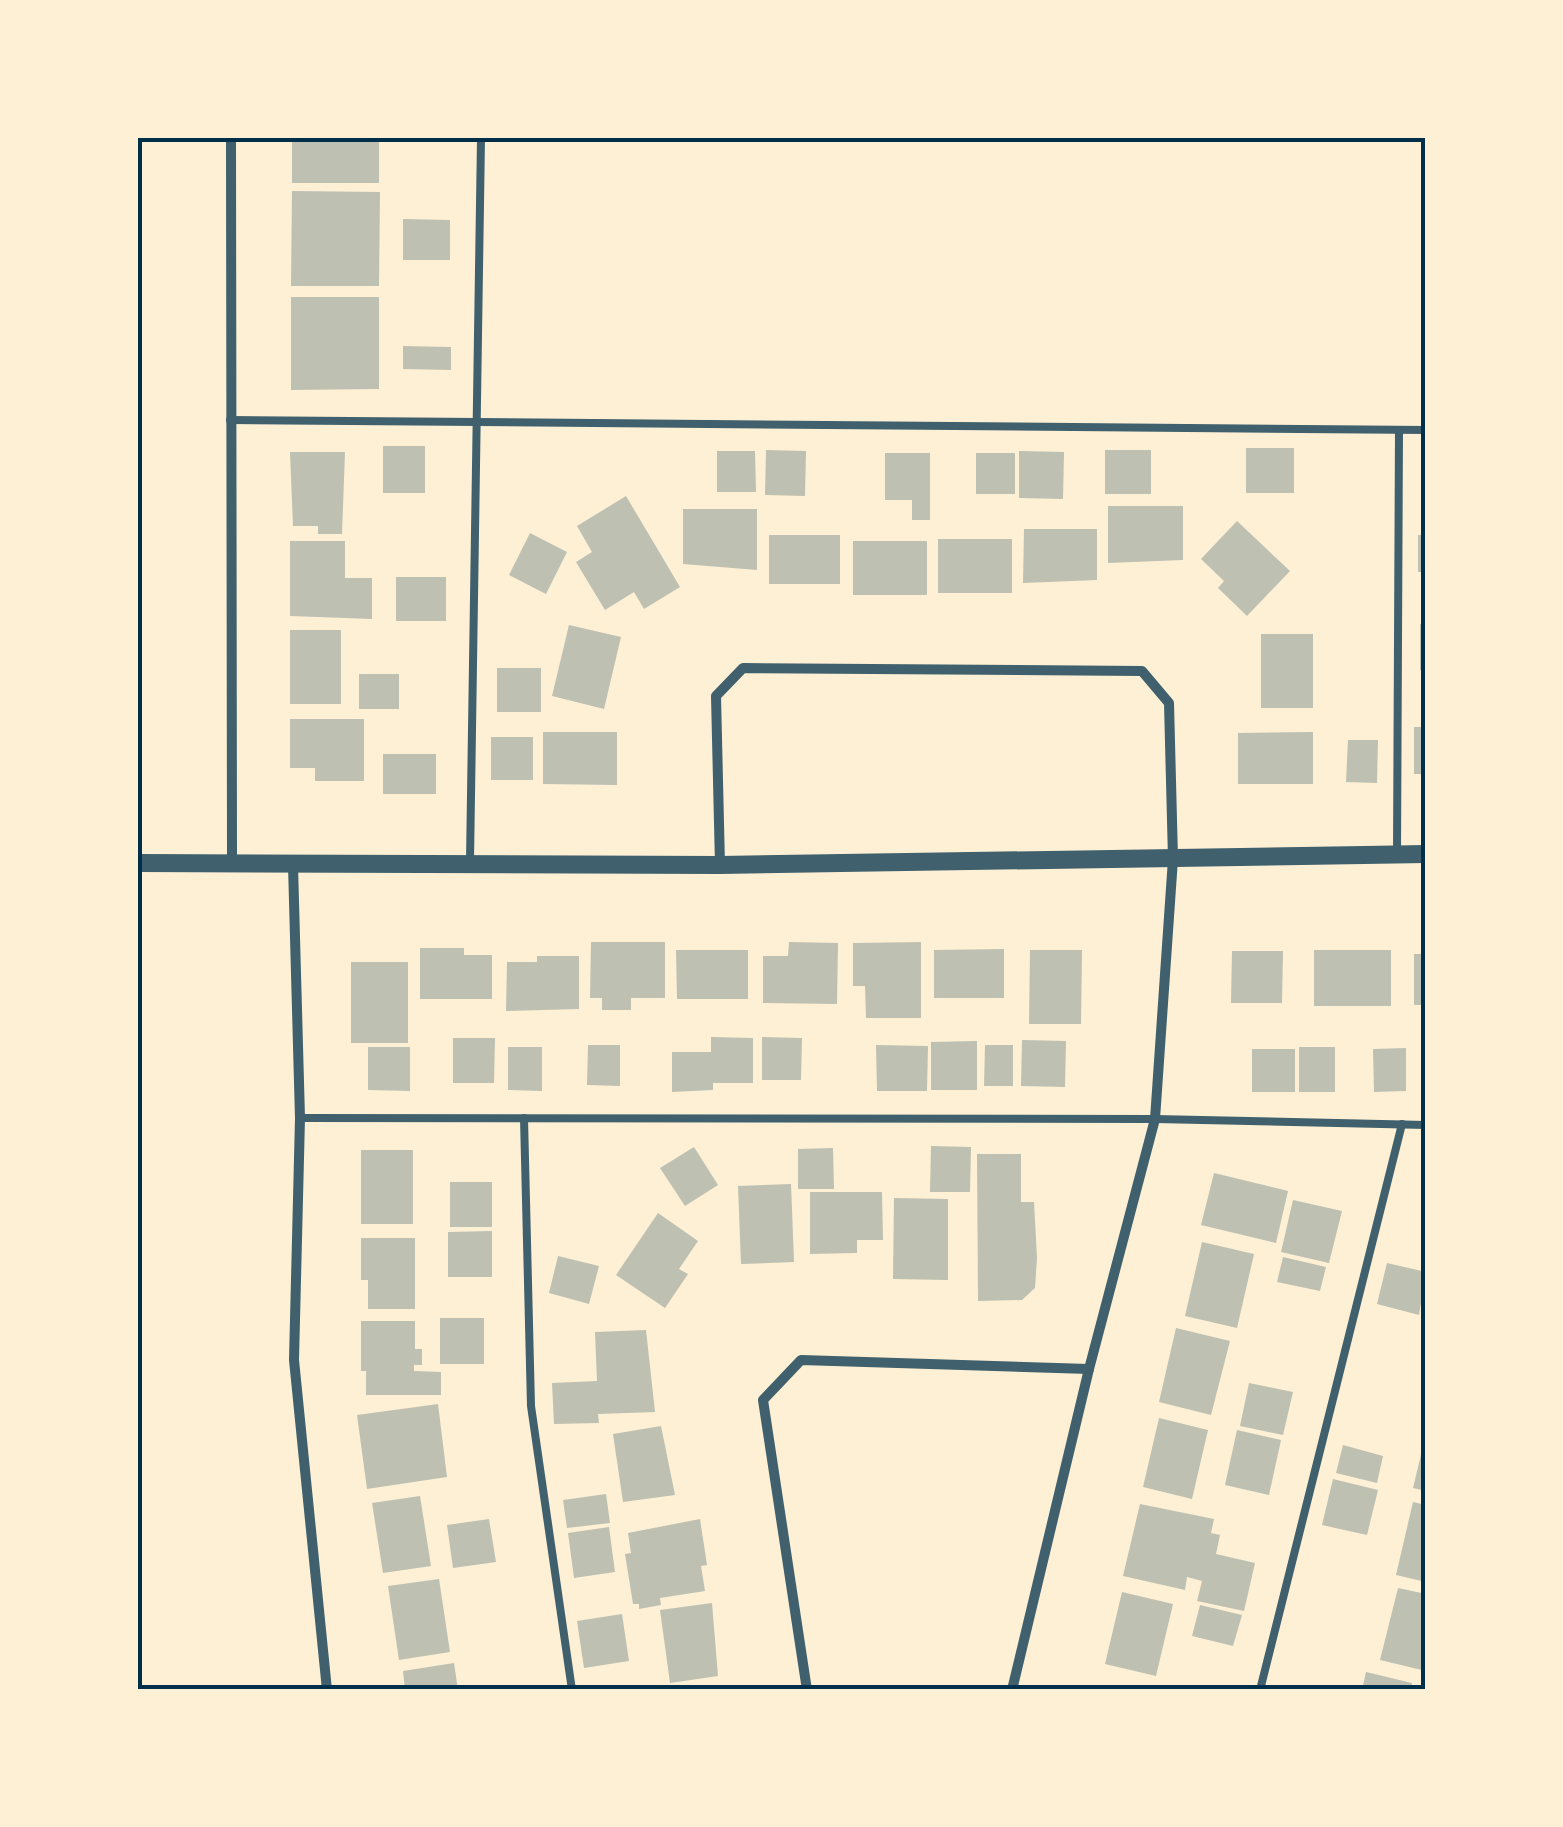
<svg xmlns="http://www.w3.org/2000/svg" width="1563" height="1827" font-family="Mulish,sans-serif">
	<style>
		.building { fill: #bec0b2 }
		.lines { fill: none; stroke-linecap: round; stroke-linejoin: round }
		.service { stroke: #3f606c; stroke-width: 8 }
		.minor { stroke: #3f606c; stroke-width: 10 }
		.tertiary { stroke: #3f606c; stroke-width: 18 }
		.neatline { fill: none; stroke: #003049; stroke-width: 4 }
	</style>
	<rect width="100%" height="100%" fill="#fdf0d5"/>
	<g class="building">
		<rect x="292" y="138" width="87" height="45"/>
		<polygon points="292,191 380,192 379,286 291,286"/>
		<polygon points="403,219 450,220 450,260 403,260"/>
		<polygon points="291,297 379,297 379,389 291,390"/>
		<polygon points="403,346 451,347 451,370 403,369"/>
		<rect x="383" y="446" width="42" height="47"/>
		<rect x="1246" y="448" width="48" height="45"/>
		<polygon points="766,450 806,451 805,496 765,495"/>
		<rect x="1105" y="450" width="46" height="44"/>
		<polygon points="717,451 755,451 756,492 717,492"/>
		<polygon points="1019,451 1064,452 1063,499 1019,498"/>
		<polygon points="290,452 345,452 342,534 318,534 318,526 293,526"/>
		<polygon points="885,453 930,453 930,520 912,520 912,500 885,500"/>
		<rect x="976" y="453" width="39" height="41"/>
		<polygon points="626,496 680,587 644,609 634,592 605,610 576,562 592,552 577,526"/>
		<polygon points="1108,506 1183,506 1183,560 1108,563"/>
		<polygon points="683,509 757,509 757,570 683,564"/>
		<polygon points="1237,521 1290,571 1247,616 1218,588 1224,581 1201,559"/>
		<polygon points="1024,529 1097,529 1097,580 1023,583"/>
		<polygon points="530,533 567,552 546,594 509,575"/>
		<rect x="769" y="535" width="71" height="49"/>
		<rect x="1418" y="535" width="8" height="37"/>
		<rect x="938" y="539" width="74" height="54"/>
		<polygon points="290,541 345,541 345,578 372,578 372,619 290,616"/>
		<rect x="853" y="541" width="74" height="54"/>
		<rect x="396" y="577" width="50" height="44"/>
		<rect x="1420" y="624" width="6" height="46"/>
		<polygon points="569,625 621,637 604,709 552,696"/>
		<rect x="290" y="630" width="51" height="74"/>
		<rect x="1261" y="634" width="52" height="74"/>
		<rect x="497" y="668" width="44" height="44"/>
		<rect x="359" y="674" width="40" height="35"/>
		<polygon points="290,719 364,719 364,781 315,781 315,768 290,768"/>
		<rect x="1414" y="727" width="12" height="47"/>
		<polygon points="543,732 617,732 617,785 543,784"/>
		<polygon points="1313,732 1313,784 1238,784 1238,733"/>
		<rect x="491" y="737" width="42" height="43"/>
		<polygon points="1348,740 1378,740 1377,783 1346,782"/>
		<rect x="383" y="754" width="53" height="40"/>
		<polygon points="591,942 665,942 665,998 631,998 631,1010 602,1010 602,998 590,998"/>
		<polygon points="789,942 838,943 837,1004 763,1003 763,956 788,956"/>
		<polygon points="921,942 921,1018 866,1018 865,986 853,986 853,943"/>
		<polygon points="420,948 464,948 464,955 492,955 492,999 420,999"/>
		<polygon points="1004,949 1004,998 934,998 934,950"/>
		<polygon points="676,950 748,950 748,999 677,999"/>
		<polygon points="1030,950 1082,950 1081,1024 1029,1024"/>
		<rect x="1314" y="950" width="77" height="56"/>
		<polygon points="1232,951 1283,951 1282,1003 1231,1003"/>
		<rect x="1414" y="954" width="12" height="51"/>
		<polygon points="537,956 579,956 579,1009 506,1011 507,962 537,962"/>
		<rect x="351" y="962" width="57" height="81"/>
		<polygon points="711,1037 753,1038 753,1083 713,1083 713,1090 672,1092 672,1052 711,1052"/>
		<polygon points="762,1037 802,1038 801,1080 762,1080"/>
		<polygon points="453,1038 495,1038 494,1083 453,1083"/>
		<polygon points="1022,1040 1066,1041 1065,1087 1021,1086"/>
		<polygon points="977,1041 977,1090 931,1090 931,1042"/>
		<polygon points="588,1045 620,1045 620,1086 587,1085"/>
		<polygon points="876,1045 928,1046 927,1091 877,1091"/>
		<polygon points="985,1045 1013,1045 1013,1086 984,1086"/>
		<polygon points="368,1047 410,1047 410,1091 368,1090"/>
		<polygon points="508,1047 542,1047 542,1091 508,1090"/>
		<rect x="1299" y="1047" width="36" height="45"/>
		<polygon points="1406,1048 1406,1091 1374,1092 1373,1049"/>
		<rect x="1252" y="1049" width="43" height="43"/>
		<polygon points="931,1146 971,1147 970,1192 930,1192"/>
		<polygon points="694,1147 718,1185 685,1206 660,1168"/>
		<polygon points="833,1148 834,1189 798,1189 798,1149"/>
		<rect x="361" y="1150" width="52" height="74"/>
		<polygon points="977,1154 1021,1154 1021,1202 1034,1202 1037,1258 1035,1288 1022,1300 978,1301"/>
		<polygon points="1214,1173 1288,1191 1276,1243 1201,1225"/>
		<rect x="450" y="1182" width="42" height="45"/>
		<polygon points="791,1184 794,1262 741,1264 738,1186"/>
		<polygon points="810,1192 882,1192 883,1240 857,1240 857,1253 810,1254"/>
		<polygon points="894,1198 948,1199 948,1280 893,1279"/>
		<polygon points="1293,1200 1342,1211 1329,1263 1281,1252"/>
		<polygon points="658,1213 698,1241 679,1269 688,1274 665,1308 616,1275"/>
		<polygon points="492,1231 492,1277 448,1277 448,1232"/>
		<polygon points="361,1238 415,1238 415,1309 368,1309 368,1280 361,1280"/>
		<polygon points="1202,1242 1254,1254 1237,1328 1185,1316"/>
		<polygon points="558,1256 599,1266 589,1304 549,1293"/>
		<polygon points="1283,1257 1326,1267 1320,1291 1277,1282"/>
		<polygon points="1387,1263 1426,1272 1419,1315 1377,1304"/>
		<rect x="440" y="1318" width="44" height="46"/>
		<polygon points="361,1321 415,1321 415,1349 422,1349 422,1365 414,1365 414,1371 441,1372 441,1395 366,1395 366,1371 361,1371"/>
		<polygon points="1176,1328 1230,1341 1211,1415 1159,1402"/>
		<polygon points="646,1330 655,1412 598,1414 599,1423 554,1424 552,1383 597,1381 595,1332"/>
		<polygon points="1249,1383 1293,1392 1283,1435 1240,1426"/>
		<polygon points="438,1404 447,1477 367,1489 357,1415"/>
		<polygon points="1159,1418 1208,1430 1192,1499 1143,1487"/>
		<polygon points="661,1426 675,1495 623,1502 613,1434"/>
		<polygon points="1237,1430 1281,1440 1269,1495 1225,1485"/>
		<polygon points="1424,1442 1426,1442 1426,1491 1413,1488"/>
		<polygon points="1343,1445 1383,1456 1377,1483 1336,1473"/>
		<polygon points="1333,1479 1378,1490 1367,1535 1322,1525"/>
		<polygon points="606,1494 610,1523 567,1528 563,1500"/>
		<polygon points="420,1496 431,1566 383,1573 372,1503"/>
		<polygon points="1413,1502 1426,1505 1426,1582 1396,1575"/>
		<polygon points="1140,1504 1214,1519 1211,1533 1220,1535 1216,1554 1255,1563 1244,1611 1197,1601 1202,1581 1187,1577 1185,1590 1123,1576"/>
		<polygon points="489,1519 496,1562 453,1568 447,1525"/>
		<polygon points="700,1519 707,1565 701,1566 705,1591 660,1598 661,1605 639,1609 639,1604 633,1604 625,1554 631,1553 628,1533"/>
		<polygon points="609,1527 615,1572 574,1578 568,1533"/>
		<polygon points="439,1579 450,1652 399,1660 388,1586"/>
		<polygon points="1398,1588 1426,1594 1426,1671 1380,1660"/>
		<polygon points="1122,1592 1173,1604 1156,1676 1105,1664"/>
		<polygon points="712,1603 718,1676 670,1683 660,1610"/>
		<polygon points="1200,1605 1242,1615 1233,1646 1192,1636"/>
		<polygon points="622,1614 629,1661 584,1668 577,1621"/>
		<polygon points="454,1663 458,1690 405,1690 403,1671"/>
		<polygon points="1366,1672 1412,1683 1411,1690 1362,1690"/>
	</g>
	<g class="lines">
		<g class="service">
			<polyline points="230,420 1426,430"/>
			<polyline points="1397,854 1399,430"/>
			<polyline points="470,861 481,138"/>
			<polyline points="300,1118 1155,1119 1426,1125"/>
			<polyline points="524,1118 531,1406 572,1690"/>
			<polyline points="1260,1690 1402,1124"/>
		</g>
		<g class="minor">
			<polyline points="231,138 232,863"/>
			<polyline points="293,865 300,1118 294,1360 327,1690"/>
			<polyline points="720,865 716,696 743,668 1142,671 1169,703 1173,859 1155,1119 1089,1369 1012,1690"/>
			<polyline points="807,1690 763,1400 801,1360 1089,1369"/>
		</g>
		<polyline class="tertiary" points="138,863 720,865 1426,854"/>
	</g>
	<rect width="1563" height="1827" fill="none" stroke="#fdf0d5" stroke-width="280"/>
	<rect x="140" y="140" width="1283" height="1547" class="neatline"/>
</svg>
